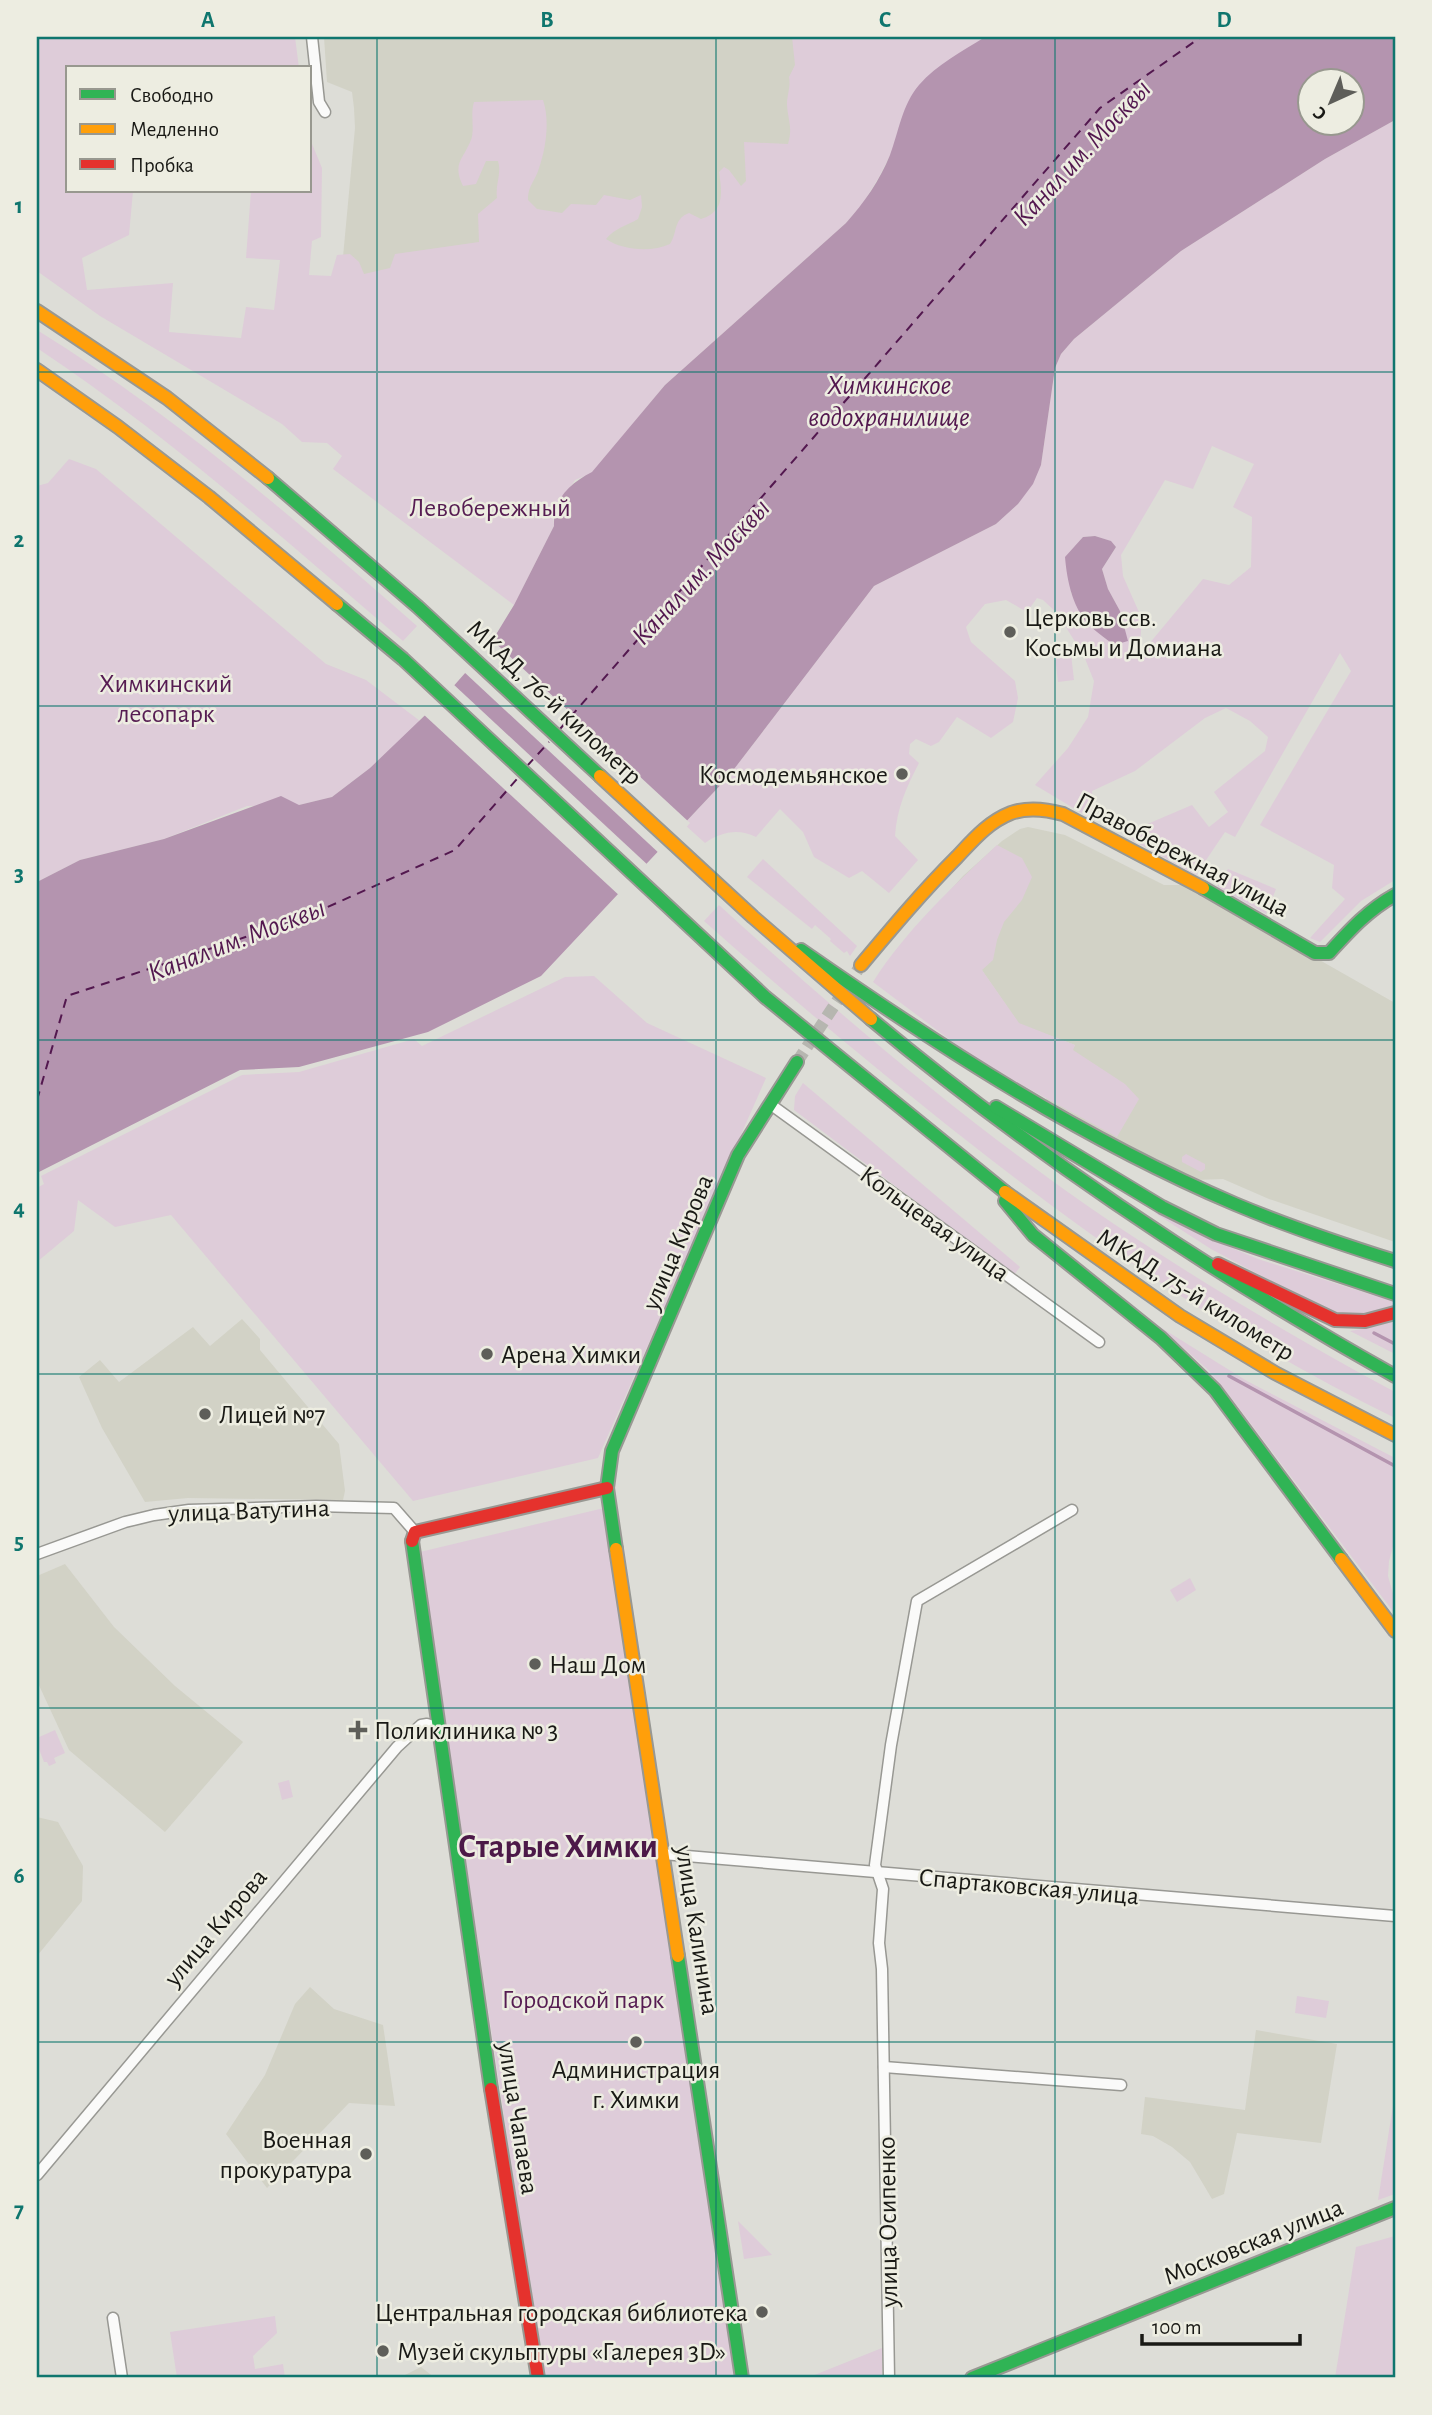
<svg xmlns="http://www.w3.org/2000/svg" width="1432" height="2415" font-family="'Alegreya Sans',sans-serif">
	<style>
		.built { fill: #d2d2c6 }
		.green { fill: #deccd9; fill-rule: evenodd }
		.water { fill: #b494af; fill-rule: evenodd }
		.pier { fill: #ddddd7 }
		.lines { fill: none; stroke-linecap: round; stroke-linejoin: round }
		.stream { stroke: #b494af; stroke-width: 3.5 }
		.ferry { stroke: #53184f; stroke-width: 2; stroke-dasharray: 9 7; stroke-linecap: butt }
		.secondary-tunnel { stroke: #b6b6b0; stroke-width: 12; stroke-dasharray: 12 6; stroke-linecap: butt }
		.street-casing { stroke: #989893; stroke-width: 13 }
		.fast-casing { stroke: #989893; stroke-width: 16 }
		.slow-casing { stroke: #989893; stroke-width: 16 }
		.jam-casing { stroke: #989893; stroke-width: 16 }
		.street { stroke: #fafaf9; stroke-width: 10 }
		.fast { stroke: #30b455; stroke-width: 12 }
		.slow { stroke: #ff9f0a; stroke-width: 12 }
		.jam { stroke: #e5322d; stroke-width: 12 }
		.grid { fill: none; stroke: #0f766e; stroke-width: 2; stroke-opacity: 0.55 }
		.poi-dot { fill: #5e5e59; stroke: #edede1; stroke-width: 2.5 }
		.labels { text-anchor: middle; stroke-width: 5; stroke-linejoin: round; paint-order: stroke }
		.park-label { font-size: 26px; fill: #561c52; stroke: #edede1 }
		.poi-label { font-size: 26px; fill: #191915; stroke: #edede1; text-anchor: start }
		.street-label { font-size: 26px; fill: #191915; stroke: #edede1 }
		.water-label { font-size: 28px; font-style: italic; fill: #53184f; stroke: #edede1 }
		.district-label { font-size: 33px; font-weight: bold; fill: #4c1948; stroke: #edede1 }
		.neatline { fill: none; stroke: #0f766e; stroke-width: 2.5 }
		.grid-label { font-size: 23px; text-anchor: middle; font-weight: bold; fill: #0f766e }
	</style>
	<rect width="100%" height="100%" fill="#ddddd7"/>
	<g class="built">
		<polygon points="324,37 817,37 809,160 496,440 343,257 355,128 354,108 352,92 327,82"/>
		<polygon points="1028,827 1065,835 1164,885 1188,885 1395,1003 1395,1242 1269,1199 1223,1179 1194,1180 1137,1151 1046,1099 1075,1045 1019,1024 937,905 963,876 1002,841 1020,829"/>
		<polygon points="242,1319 260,1339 260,1350 339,1444 345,1491 343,1500 188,1498 145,1502 102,1428 79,1377 100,1360 119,1382 193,1327 210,1346"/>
		<polygon points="65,1564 114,1627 175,1686 243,1742 165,1832 69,1750 37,1681 37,1576"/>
		<polygon points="37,1817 58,1822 83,1866 82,1901 37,1956"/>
		<polygon points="310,1987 334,2009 383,2025 395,2106 349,2103 267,2188 226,2134 265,2075 295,2004"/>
		<polygon points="1256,2030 1337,2044 1321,2143 1237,2133 1224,2194 1212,2199 1190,2162 1172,2147 1153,2136 1141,2134 1145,2097 1245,2110"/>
		<polygon points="421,2367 435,2378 399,2378"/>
	</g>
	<g class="green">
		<path d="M37,37H295L299,68H68V191H133L129,235L82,258L87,290L173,283L169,332L241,338L246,307L274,310L280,260L246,258L251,191H310V139L322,168L321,237L312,241L309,275L331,276L337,255L350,254L359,262L364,274L390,268L395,254L479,242L478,214L497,198C495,184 502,174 498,161H486L476,184L463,186C452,163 463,160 471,140C475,129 470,115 474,102L543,100C550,120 546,148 539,168C535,182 528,185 528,200L537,209L562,213L571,204L596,205L604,195L630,200L641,195L642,207L638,219C626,226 615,228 606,239C622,250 651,253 670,244C678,232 673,219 689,213L701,219C725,212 722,192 719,172L724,167L729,170L741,186L746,181L744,142L788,144C793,127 788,121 787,105C787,94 791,87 789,77L795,65L792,37H985L932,73L879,177L862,205L846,223L665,385L592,473L575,480L553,513L554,526L514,605L333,469L342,456L327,443L302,442L282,424L100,316L37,271Z"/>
		<path d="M1395,120V880L1361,901L1320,942L1310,938L1345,899L1332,888L1334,865L1260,825L1351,671L1340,653L1235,837L1225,832L1196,875L1132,840L1138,828L1192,805L1209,827L1228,812L1214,792L1265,751L1268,737L1250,721L1226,708L1205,718L1135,771L1092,791L1095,821L1035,785L1068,748L1088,717L1094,681L1084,656L1057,613L1043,600L1037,598L1027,612L1006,600L985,604L966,627L971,642L1015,681L1018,698L1013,722L991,738L957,717L939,742L931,746L916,739L910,744L909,754L919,763C906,788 897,808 895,836L918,860L889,893L862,871L849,878L814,857L803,832L780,809L756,837C738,828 721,832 705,843L684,824L728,777L874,586L996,524L1018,504L1041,465L1055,368L1061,354L1074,339L1181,251L1325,159ZM1212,446L1254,464L1233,507L1252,517L1251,567L1229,585L1203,579L1139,656L1142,619L1123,576L1121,555L1165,480L1193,489ZM1095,536L1110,541L1116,547L1102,569L1108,589L1120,611L1114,645L1089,625L1071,593L1075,547L1083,537Z"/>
		<path d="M37,330C173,414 296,520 417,626L403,641C285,540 167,434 37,348Z"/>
		<polygon points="69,459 96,469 326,664 366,680 420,721 370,768 332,797 299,805 247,806 164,839 80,860 37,882 37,486 48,483"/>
		<polygon points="1071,654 1074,680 1058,682 1055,656"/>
		<path d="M997,845L1022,858L1032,877L1022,900L1004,922L997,940L993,960L982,970L1019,1023L1075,1045L1073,1050L1125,1084L1139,1099L1117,1137L978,1061L873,982C906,930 953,886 997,845Z"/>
		<polygon points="763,859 857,946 850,956 847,951 844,953 830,941 831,939 815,925 812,929 747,877"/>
		<polygon points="1228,869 1276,889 1266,914 1217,887"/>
		<path d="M719,905C844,1019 973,1129 1114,1224C1205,1285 1299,1340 1395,1392V1418C1224,1335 1075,1228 927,1109C851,1048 777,986 704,921Z"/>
		<polygon points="594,976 647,1023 766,1078 598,1458 413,1501 171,1215 115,1227 78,1200 74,1231 37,1262 37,1188 44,1184 41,1176 242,1075 299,1072 414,1039 422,1046 565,977"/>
		<polygon points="803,1083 1020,1267 1014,1275 794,1110 795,1096"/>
		<polygon points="1186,1154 1205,1164 1205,1169 1201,1172 1182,1162 1182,1157"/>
		<path d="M1157,1211L1220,1243L1258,1259L1395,1302V1309C1373,1319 1349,1318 1327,1311L1211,1249L1155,1213Z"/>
		<polygon points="1395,1320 1395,1354 1350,1331 1378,1326"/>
		<polygon points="1160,1327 1247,1381 1395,1458 1395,1540 1389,1561 1388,1576 1395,1601 1395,1614 1226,1391 1207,1369"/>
		<polygon points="604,1508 736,2378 546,2378 510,2156 420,1552"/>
		<polygon points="1190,1578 1196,1590 1177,1602 1170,1590"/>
		<polygon points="55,1730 65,1753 54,1758 56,1763 49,1766 47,1762 44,1762 37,1744 37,1738"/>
		<polygon points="289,1780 293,1797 282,1800 278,1783"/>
		<polygon points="1297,1996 1329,2001 1326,2018 1295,2013"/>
		<polygon points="1395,2093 1395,2194 1378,2200"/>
		<polygon points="738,2221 772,2255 744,2259"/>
		<polygon points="1395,2236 1395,2378 1335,2378 1356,2247"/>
		<polygon points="275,2316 277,2333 253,2356 255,2369 283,2364 285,2378 177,2378 170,2332"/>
		<polygon points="882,2348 882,2378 807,2378"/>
	</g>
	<g class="water">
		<path d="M985,37H1395V120L1325,159L1181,251L1074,339L1061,354L1055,368L1041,465L1033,484L1018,504L996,524L874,586L728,777L541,976L428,1032L299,1067L240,1070L37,1173V882L80,860L164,839L281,796L299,805L332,797L370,768L443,698L489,646L514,605L554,526C553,499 569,484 592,472L665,385L846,223C864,203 880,180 890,155C899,131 902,105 919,85C936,65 963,51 985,37ZM1310,80H1352V122H1310Z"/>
		<path d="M1095,536L1111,541L1116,547L1102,569L1108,589L1120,611L1128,641L1114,645C1106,639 1098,633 1091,627C1073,610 1067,581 1065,557L1083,537Z"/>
	</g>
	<g class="pier">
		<polygon points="490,638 690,823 661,855 463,671"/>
		<polygon points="452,683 650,867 622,898 422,713"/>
	</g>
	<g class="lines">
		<g class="stream">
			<polyline points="1374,1333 1395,1344"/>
			<polyline points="1229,1376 1395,1466"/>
		</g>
		<g class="ferry">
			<polyline points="560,729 1100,108 1201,37"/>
			<polyline points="527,766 549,742"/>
			<polyline points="37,1100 67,996 303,918 455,850 517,779"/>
		</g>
		<polyline class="secondary-tunnel" points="797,1062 861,965"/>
		<g class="street-casing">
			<g id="street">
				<polyline points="312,37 319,102 325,112"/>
				<polyline points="770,1104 1099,1342"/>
				<polyline points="37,1554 125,1522 154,1515 189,1510 316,1506 394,1508 415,1532"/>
				<polyline points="663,1854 1395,1916"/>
				<polyline points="884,2067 1121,2085"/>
				<polyline points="37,2175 397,1747 421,1725 427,1724 437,1727"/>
				<polyline points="113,2318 122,2378"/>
				<polyline points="889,2378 882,1969 879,1943 883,1889 875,1865 891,1745 917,1601 1072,1510"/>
			</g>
		</g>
		<g class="fast-casing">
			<g id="fast">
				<polyline points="268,478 418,607 600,776"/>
				<polyline points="337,604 403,659 765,997 1005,1192"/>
				<path d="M1203,888L1315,953H1329C1350,930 1368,910 1395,895"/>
				<path d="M801,950C939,1046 1080,1138 1235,1204C1287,1226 1341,1244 1395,1261"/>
				<path d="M871,1019C1034,1155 1210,1272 1395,1376"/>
				<polyline points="996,1107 1162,1207 1216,1234 1395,1294"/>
				<polyline points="1005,1201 1033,1235 1161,1338 1215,1390 1341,1559"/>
				<polyline points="412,1541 491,2089"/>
				<polyline points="616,1549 607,1488 612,1451 738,1155 797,1062"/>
				<polyline points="678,1956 742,2378"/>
				<polyline points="972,2378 1395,2208"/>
			</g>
		</g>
		<g class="slow-casing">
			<g id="slow">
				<polyline points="37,311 167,398 268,478"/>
				<polyline points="37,370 118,427 209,497 337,604"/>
				<polyline points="600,776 753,917 871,1019"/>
				<path d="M861,965C892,928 923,891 957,857C973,840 988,822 1011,813C1028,807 1045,809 1063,814L1203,888"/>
				<polyline points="1005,1192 1180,1316 1275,1373 1395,1435"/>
				<polyline points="616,1549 678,1956"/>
				<polyline points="1341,1559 1395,1631"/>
			</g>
		</g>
		<g class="jam-casing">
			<g id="jam">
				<polyline points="1218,1264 1335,1320 1365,1321 1395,1313"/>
				<polyline points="412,1541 415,1532 607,1488"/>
				<polyline points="491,2089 538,2378"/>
			</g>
		</g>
		<use href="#street" class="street"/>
		<use href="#fast" class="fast"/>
		<use href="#slow" class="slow"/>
		<use href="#jam" class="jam"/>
	</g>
	<path class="grid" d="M377,37V2378M716,37V2378M1055,37V2378M37,372H1395M37,706H1395M37,1040H1395M37,1374H1395M37,1708H1395M37,2042H1395"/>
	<g class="poi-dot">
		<circle cx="1010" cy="632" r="7"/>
		<circle cx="902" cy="774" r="7"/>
		<circle cx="487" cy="1354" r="7"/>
		<circle cx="205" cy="1414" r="7"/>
		<circle cx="535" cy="1664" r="7"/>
		<path d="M354.5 1719.5h7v7h7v7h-7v7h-7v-7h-7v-7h7z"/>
		<circle cx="636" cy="2042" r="7"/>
		<circle cx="366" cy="2154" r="7"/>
		<circle cx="762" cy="2312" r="7"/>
		<circle cx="383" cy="2351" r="7"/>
	</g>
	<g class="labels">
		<g class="park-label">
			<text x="490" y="516">Левобережный</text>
			<text x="166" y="692">Химкинский<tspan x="166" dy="30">лесопарк</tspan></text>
			<text x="583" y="2008">Городской парк</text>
		</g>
		<g class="poi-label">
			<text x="1024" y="626">Церковь ссв.<tspan x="1024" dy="30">Косьмы и Домиана</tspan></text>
			<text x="888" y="783" text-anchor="end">Космодемьянское</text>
			<text x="501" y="1363">Арена Химки</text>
			<text x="219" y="1423">Лицей №7</text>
			<text x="549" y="1673">Наш Дом</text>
			<text x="374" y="1739">Поликлиника № 3</text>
			<text x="636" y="2078" text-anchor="middle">Администрация<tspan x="636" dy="30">г. Химки</tspan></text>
			<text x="352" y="2148" text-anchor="end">Военная<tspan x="352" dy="30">прокуратура</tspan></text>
			<text x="748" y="2321" text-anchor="end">Центральная городская библиотека</text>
			<text x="397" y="2360">Музей скульптуры «Галерея 3D»</text>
		</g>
		<g class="street-label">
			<text transform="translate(555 702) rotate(43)" y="9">МКАД, 76-й километр</text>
			<text transform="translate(1183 854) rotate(28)" y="9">Правобережная улица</text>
			<text transform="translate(935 1223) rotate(36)" y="9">Кольцевая улица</text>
			<text transform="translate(677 1242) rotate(-67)" y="9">улица Кирова</text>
			<text transform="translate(1196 1294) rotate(32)" y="9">МКАД, 75-й километр</text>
			<text transform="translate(249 1510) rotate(-2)" y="9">улица Ватутина</text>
			<text transform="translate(1029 1886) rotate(5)" y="9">Спартаковская улица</text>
			<text transform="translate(215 1927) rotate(-50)" y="9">улица Кирова</text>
			<text transform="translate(698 1930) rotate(81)" y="9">улица Калинина</text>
			<text transform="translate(519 2118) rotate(81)" y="9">улица Чапаева</text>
			<text transform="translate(887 2222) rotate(-91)" y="9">улица Осипенко</text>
			<text transform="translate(1253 2241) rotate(-22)" y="9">Московская улица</text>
		</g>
		<g class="water-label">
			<text transform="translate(1081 152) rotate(-47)" y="10">Канал им. Москвы</text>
			<text x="889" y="394">Химкинское<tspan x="889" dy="32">водохранилище</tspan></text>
			<text transform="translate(700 571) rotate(-47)" y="10">Канал им. Москвы</text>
			<text transform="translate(236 939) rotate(-21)" y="10">Канал им. Москвы</text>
		</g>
		<g class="district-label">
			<text x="558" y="1857">Старые Химки</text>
		</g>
	</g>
	<rect width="1432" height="2415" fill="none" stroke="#edede1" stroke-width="77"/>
	<rect x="66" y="66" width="245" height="126" fill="#edede1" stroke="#98988f" stroke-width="2"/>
	<rect x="80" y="89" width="35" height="10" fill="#30b455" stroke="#98988f" stroke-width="2"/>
	<text x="130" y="102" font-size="21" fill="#191915">Свободно</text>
	<rect x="80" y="124" width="35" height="10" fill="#ff9f0a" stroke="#98988f" stroke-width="2"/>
	<text x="130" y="136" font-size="21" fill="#191915">Медленно</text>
	<rect x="80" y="159" width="35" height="10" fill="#e5322d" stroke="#98988f" stroke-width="2"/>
	<text x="130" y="172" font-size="21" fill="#191915">Пробка</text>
	<g transform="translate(1331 102) rotate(224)"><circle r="33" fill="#edede1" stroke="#98988f" stroke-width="2"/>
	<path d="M0-5L12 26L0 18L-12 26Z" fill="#5e5e59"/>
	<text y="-10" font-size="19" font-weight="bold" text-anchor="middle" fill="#191915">С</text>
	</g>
	<path d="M1142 2334v10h158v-10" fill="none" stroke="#191915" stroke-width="3.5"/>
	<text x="1152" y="2334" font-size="21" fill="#191915" stroke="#edede1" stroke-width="5" paint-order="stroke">100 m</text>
	<rect x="38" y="38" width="1356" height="2338" class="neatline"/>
	<g class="grid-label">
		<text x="208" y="27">A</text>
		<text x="547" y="27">B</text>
		<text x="885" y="27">C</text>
		<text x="1224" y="27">D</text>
		<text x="19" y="213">1</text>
		<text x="19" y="547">2</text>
		<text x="19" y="881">3</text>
		<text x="19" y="1215">4</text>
		<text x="19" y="1549">5</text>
		<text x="19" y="1883">6</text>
		<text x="19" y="2217">7</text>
	</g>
</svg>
